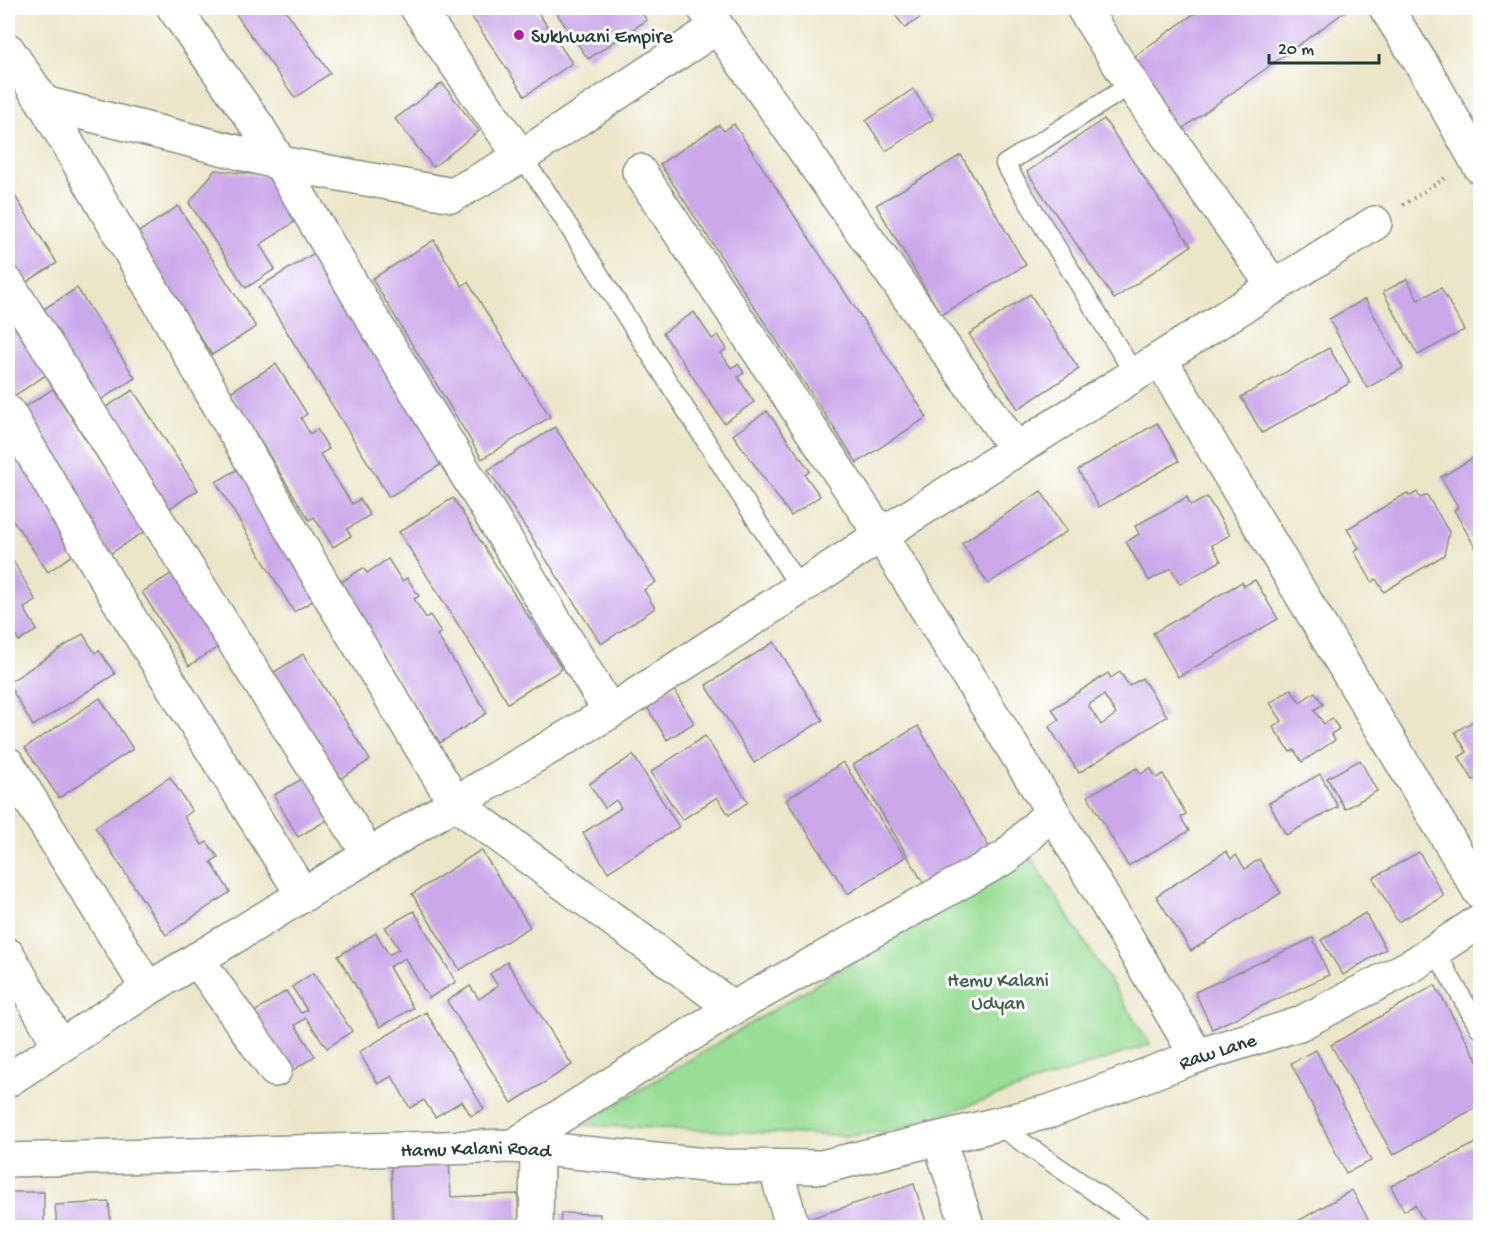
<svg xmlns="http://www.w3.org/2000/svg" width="1488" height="1235" font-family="'Gochi Hand',sans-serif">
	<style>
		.green { fill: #99de96; stroke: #5c8e65; stroke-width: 1.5 }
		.building { fill: #caa8ea; fill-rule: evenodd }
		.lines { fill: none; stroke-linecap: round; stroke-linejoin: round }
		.service-casing { stroke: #86927e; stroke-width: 21 }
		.minor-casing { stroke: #86927e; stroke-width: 36 }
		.path { stroke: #86927e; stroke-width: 4; stroke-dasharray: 1.5 4.5; stroke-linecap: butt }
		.service { stroke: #fff; stroke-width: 18 }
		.minor { stroke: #fff; stroke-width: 33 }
		.poi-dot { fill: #b5179e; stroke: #fff; stroke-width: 2 }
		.labels { text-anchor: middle; stroke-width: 6; stroke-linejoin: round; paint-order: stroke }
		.poi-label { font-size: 20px; fill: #1f3d34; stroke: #fff; text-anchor: start }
		.park-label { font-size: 20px; fill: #3e654c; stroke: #fff }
		.street-label { font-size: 20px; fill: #1f3d34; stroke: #fff }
	</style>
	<rect width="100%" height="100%" fill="#fff"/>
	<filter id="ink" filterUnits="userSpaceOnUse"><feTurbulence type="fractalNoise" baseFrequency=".0167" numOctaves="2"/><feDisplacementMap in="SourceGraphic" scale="12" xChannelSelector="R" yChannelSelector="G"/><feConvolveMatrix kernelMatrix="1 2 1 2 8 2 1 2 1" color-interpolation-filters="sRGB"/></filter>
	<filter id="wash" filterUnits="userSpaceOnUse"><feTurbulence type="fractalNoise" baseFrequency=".008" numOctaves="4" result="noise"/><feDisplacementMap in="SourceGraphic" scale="24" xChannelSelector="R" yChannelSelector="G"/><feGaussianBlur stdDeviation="1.35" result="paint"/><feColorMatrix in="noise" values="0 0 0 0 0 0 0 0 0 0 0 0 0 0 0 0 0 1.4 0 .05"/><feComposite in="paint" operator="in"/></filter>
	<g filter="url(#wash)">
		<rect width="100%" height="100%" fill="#ece6c9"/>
		<polygon class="green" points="1030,856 1150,1044 899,1129 850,1136 581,1125"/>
		<g id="blocks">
			<g class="building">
				<polygon points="244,8 284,8 330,73 295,98 235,13"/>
				<polygon points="466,8 535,8 572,63 525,96"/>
				<polygon points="553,8 638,8 647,20 588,59"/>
				<polygon points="890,8 934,8 905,28"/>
				<polygon points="1202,8 1343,8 1346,11 1179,131 1128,61"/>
				<polygon points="442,83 479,131 433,167 395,119"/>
				<polygon points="913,89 933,119 886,151 866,121"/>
				<polygon points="1104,119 1191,246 1114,299 1027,172"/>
				<polygon points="734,124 927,417 857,463 660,164 719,125 724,131"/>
				<polygon points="961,155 1026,265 941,315 876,205"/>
				<polygon points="215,170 270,176 300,218 260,245 275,269 246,288 189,203"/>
				<polygon points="8,185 57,263 22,285 8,262"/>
				<polygon points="178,206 256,327 212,355 134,235"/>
				<polygon points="434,240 462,286 468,282 550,417 482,459 372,279"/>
				<polygon points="316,252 445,462 389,497 259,287"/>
				<polygon points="1407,279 1418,300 1441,288 1464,330 1418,355 1383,292"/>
				<polygon points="77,288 135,378 96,403 39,312"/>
				<polygon points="1030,294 1079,369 1018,409 969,334"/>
				<polygon points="1365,299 1403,368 1367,388 1329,319"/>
				<polygon points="694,312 712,339 718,335 727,349 721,353 731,368 738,364 744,373 738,377 754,402 724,423 663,333"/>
				<polygon points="8,317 46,375 14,396 8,385"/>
				<polygon points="1329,348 1350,383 1262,433 1241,397"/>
				<polygon points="276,364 307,414 301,418 310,434 317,429 329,449 320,454 352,504 360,499 370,515 347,529 351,536 333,547 314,517 309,520 230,392"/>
				<polygon points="53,389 145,531 110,554 18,411"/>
				<polygon points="133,390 198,490 163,513 98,412"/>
				<polygon points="767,411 810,471 805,475 820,496 791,516 733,435"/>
				<polygon points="1157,423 1179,461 1099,507 1078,470"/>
				<polygon points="555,427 656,582 644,590 655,608 601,644 488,470"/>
				<polygon points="18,450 84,547 48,572 8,513 8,457"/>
				<polygon points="1480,454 1480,544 1475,547 1454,510 1458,507 1441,477"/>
				<polygon points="243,466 321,596 294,612 216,482"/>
				<polygon points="1041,491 1067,531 988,584 962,543"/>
				<polygon points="1417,492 1420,498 1427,495 1449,532 1444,555 1384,592 1376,579 1372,582 1354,551 1359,548 1347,529 1407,493 1410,496"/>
				<polygon points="1187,497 1191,506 1207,497 1230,535 1212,545 1221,561 1180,584 1171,568 1149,581 1126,542 1139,534 1135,526"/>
				<polygon points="453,498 562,669 508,703 399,532"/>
				<polygon points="8,552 36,601 24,608 37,630 19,641 16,636 8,641"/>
				<polygon points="388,559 402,581 407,578 419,596 414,599 426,618 430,615 441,632 437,635 487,713 440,743 338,584 363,568 367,573"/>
				<polygon points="174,572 221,645 189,666 142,592"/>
				<polygon points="1255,580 1278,619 1178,677 1153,633 1242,582 1244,586"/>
				<polygon points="83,634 95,653 99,650 115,674 33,726 8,683"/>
				<polygon points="774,642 823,720 754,763 706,685"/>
				<polygon points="303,654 370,760 335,782 268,676"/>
				<path d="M1120,672L1129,686L1142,678L1167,716L1079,773L1049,727L1059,720L1052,709L1108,673L1111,678ZM1104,695L1116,714L1101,725L1088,705Z"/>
				<polygon points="672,687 694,723 667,740 645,704"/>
				<polygon points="1291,689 1300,702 1315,692 1323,704 1314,710 1324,724 1332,718 1339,729 1331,734 1335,740 1302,762 1294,750 1290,752 1273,727 1282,721 1270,703"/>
				<polygon points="100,698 133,749 59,798 25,748"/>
				<polygon points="1480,717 1480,775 1473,780 1459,757 1467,752 1455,732"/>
				<polygon points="918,726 994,855 930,894 853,765"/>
				<polygon points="705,736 748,802 729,815 717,797 682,820 651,772"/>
				<polygon points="633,755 679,827 608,872 583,833 621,808 616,800 605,808 589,784"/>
				<polygon points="1360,760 1377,791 1345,809 1327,778"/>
				<polygon points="843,762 905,857 848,894 786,800"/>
				<polygon points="1137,768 1141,774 1150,768 1157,778 1163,774 1186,814 1181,818 1189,831 1128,866 1088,796"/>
				<polygon points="1320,774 1338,807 1286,835 1269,803"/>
				<polygon points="307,776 331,818 298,837 274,795"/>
				<polygon points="170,777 192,811 184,817 202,845 207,842 218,857 211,862 230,892 166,935 95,827"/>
				<polygon points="481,850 530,927 460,970 412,894"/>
				<polygon points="1226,851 1231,859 1236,855 1245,869 1259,859 1281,893 1191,951 1156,896"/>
				<polygon points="1419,852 1444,896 1398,922 1373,878"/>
				<polygon points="414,911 456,982 429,998 405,958 389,967 413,1008 380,1027 338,956 376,933 389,955 399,949 385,927"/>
				<polygon points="1365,913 1386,949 1343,975 1321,940"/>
				<polygon points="1313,938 1329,975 1212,1029 1195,992"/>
				<polygon points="507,962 572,1065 512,1103 447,1001 470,986 479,999 498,986 490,974"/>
				<polygon points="313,973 352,1031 327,1048 306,1018 295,1025 315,1056 283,1077 244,1019 286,991 301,1013 307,1010 292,987"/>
				<polygon points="1435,985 1480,1065 1480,1105 1393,1155 1331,1045"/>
				<polygon points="426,1012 484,1109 471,1116 462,1101 435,1117 424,1100 410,1108 392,1076 378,1084 359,1052"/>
				<polygon points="1316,1050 1371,1161 1346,1173 1291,1063"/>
				<polygon points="1480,1141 1480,1228 1427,1228 1415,1205 1404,1211 1391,1186"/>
				<polygon points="449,1160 451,1197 518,1194 519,1228 393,1228 391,1163"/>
				<polygon points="914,1184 928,1228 797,1228 796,1223"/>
				<polygon points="1352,1190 1373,1228 1286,1228"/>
				<rect x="8" y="1192" width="36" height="36"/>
				<polygon points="109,1202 111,1228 57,1228 55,1205"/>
				<polygon points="561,1213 600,1214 599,1228 560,1228"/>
			</g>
		</g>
	</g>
	<g filter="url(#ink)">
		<use href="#blocks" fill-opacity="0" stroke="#86927e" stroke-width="1.5"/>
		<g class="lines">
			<g class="service-casing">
				<g id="service">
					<polyline points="1132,84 1005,164 1135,375"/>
					<polyline points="521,157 544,188 800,588"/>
					<polyline points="1435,951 1480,1029"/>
					<polyline points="996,1124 1147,1228"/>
				</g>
			</g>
			<g class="minor-casing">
				<g id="minor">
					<polyline points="174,8 258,127 280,163 358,295 610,712"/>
					<polyline points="417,8 521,157"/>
					<polyline points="704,8 1016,449"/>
					<polyline points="1083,8 1139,95 1274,287"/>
					<polyline points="1386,8 1426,71 1480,167"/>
					<polyline points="8,50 44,103 335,605 455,803 733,1008"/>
					<polyline points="44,103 280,163 453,195 521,157 717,27"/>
					<polyline points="639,171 881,535 1052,811 1197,1056"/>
					<polyline points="8,284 369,855"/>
					<polyline points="1160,359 1480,892"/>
					<polyline points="8,412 114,593 303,895"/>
					<polyline points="8,764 148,989"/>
					<polyline points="8,955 59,1045"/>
					<polyline points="197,959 275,1070"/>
					<polyline points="8,1080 148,989 455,803 610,712 881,535 1375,223"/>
					<polyline points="939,1139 968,1228"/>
					<polyline points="513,1146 733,1008 1006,857 1052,811"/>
					<path id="s1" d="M8,1160L513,1146L715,1166L822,1167L1051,1111L1197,1056L1299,1024L1411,966L1480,921"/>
					<polyline points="775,1167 793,1228"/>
					<polyline points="536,1228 537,1148"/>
				</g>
			</g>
			<polyline class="path" points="1403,205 1445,178"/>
			<use href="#service" class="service"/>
			<use href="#minor" class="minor"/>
		</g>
	</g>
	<circle class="poi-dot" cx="519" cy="35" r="6"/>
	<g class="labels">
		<g class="poi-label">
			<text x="531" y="42">Sukhwani Empire</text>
		</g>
		<g class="park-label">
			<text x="998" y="986">Hemu Kalani<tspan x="998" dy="23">Udyan</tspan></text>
		</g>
		<g class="street-label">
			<text dy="7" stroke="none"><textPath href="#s1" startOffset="1228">Raw Lane</textPath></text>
			<text dy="7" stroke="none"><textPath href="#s1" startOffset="468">Hamu Kalani Road</textPath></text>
		</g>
	</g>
	<rect width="1488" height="1235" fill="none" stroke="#fff" stroke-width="30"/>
	<path d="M1269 54v9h110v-9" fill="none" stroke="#1f3d34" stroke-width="3"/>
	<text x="1278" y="54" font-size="18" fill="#1f3d34" stroke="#ffffff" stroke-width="4.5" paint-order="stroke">20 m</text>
</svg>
